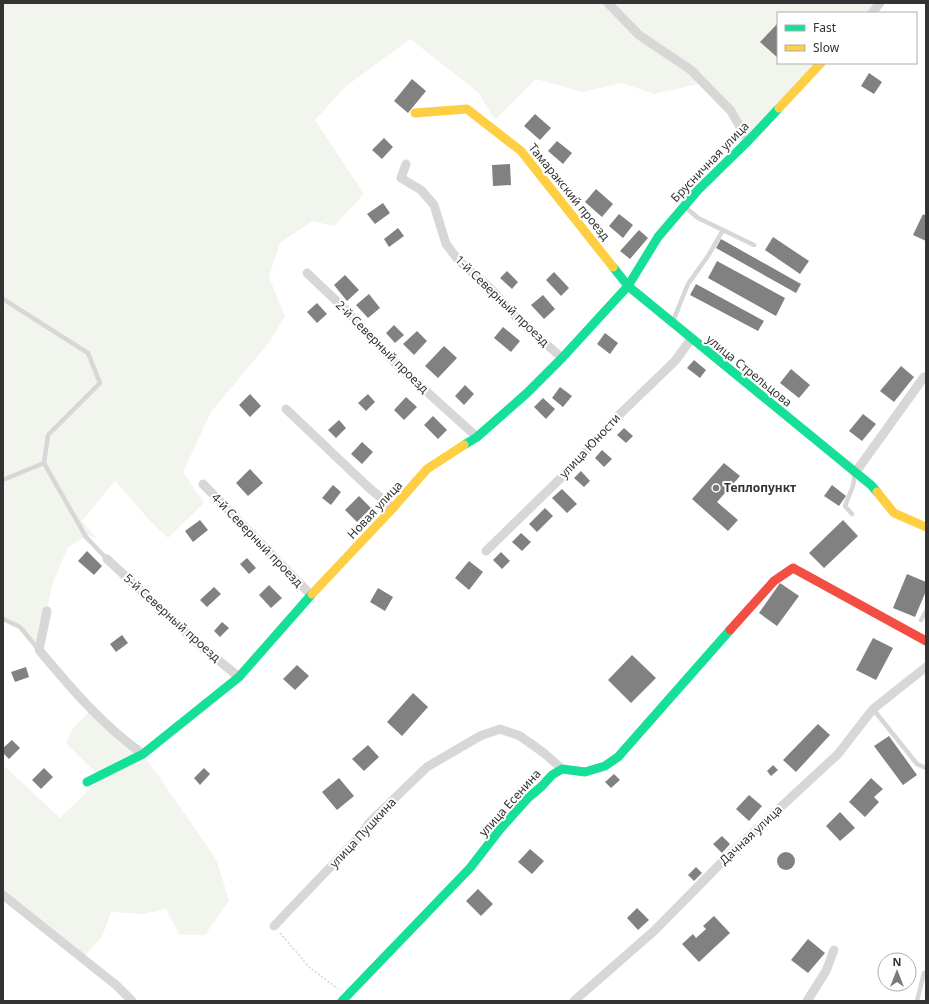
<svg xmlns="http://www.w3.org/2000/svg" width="929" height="1004" font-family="'Noto Sans',sans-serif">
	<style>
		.green { fill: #f1f5ed }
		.building { fill: #818181 }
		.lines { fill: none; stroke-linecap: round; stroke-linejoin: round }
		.path { stroke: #d6d6d6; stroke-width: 1.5; stroke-dasharray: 2 2; stroke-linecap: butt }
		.lane { stroke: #d7d7d7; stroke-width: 4.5 }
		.street { stroke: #d7d7d7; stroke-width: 9 }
		.fast { stroke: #16e098; stroke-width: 9 }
		.slow { stroke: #ffcf43; stroke-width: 9 }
		.jam { stroke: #f24e42; stroke-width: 9 }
		.poi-dot { fill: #7a7a7a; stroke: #fff; stroke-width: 1.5 }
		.labels { text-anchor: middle; stroke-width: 4; stroke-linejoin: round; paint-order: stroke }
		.street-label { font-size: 12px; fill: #333; stroke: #fff }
		.poi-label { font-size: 12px; font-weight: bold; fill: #333; stroke: #fff; text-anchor: start }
	</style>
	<rect width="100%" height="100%" fill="#fff"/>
	<g class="green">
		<polygon points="3,3 880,3 872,13 778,13 778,63 821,63 748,141 731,111 703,83 654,94 622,83 582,92 536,79 496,119 491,114 479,93 410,39 345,87 315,120 364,194 334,226 312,221 280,243 269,277 285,317 268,344 211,412 183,472 204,503 168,538 151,522 115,481 82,521 97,539 89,535 68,547 52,585 39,650 20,627 3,619"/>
		<polygon points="92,709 143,754 216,859 229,900 205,935 180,935 166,909 143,914 111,912 102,937 82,958 3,895 3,765 60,818 101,778 66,743 73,728"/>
	</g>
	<g class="building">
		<polygon points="778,23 778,58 760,42"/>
		<polygon points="869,73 882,82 874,94 861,86"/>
		<polygon points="412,79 426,91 408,113 394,101"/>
		<polygon points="535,114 551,128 540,140 524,126"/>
		<polygon points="384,138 393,147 382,159 372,150"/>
		<polygon points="557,141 572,153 563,164 548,151"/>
		<polygon points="510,164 511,185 493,186 492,165"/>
		<polygon points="596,189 613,204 602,217 585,202"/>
		<polygon points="383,203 390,213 375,224 367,214"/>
		<polygon points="619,214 633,225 623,238 609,226"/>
		<polygon points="923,214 926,216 926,241 913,235"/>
		<polygon points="398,228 404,236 389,247 384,239"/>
		<polygon points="639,230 648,238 630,259 620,251"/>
		<polygon points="773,237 809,261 800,274 765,250"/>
		<polygon points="721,239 801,284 796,293 716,248"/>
		<polygon points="717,261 785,298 776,316 708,278"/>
		<polygon points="507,271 518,282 512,289 500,278"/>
		<polygon points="554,272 569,288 561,296 546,280"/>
		<polygon points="345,275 359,290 347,301 334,285"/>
		<polygon points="696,284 764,321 758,331 690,295"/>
		<polygon points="369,294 380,308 368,318 356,305"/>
		<polygon points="543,295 555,309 544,319 531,305"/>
		<polygon points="317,303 327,314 317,323 307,312"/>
		<polygon points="394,325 404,335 395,343 386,333"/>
		<polygon points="503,327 520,341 511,352 494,338"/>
		<polygon points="417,331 427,341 414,355 403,344"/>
		<polygon points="605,333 618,343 610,354 597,344"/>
		<polygon points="444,346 457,358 438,378 425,366"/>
		<polygon points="694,360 706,370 700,378 687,368"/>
		<polygon points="901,366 914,377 894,402 880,391"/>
		<polygon points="791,369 810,385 799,398 780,383"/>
		<polygon points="465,385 474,394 464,405 455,396"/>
		<polygon points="560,387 572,396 563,407 552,398"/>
		<polygon points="250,394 261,406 250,417 239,405"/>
		<polygon points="368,394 375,402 366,411 358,403"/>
		<polygon points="406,397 417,407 404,420 394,410"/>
		<polygon points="543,398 555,409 546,419 534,407"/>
		<polygon points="863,414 876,424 862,441 849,431"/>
		<polygon points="433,416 447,430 438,439 424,425"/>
		<polygon points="339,420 346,428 336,438 328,430"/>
		<polygon points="624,428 633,436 626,443 617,435"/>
		<polygon points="362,442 373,452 362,464 351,454"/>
		<polygon points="602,450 612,459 604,467 595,458"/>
		<polygon points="724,463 740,476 717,502 738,520 728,531 692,499"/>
		<polygon points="250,469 263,483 248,496 236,483"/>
		<polygon points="581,471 590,481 584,487 574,478"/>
		<polygon points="333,485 341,492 331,505 322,498"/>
		<polygon points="832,485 846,496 839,506 824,496"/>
		<polygon points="562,489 577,504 567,513 552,498"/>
		<polygon points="359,496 371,508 357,522 345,510"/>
		<polygon points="545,508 553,516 537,532 529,524"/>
		<polygon points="200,520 208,530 193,542 185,531"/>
		<polygon points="843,520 858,536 824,568 809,553"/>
		<polygon points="521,533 531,542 522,551 512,542"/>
		<polygon points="87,551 102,566 94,575 78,561"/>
		<polygon points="501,552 510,561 502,569 493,560"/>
		<polygon points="247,558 256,568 249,574 240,564"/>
		<polygon points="469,561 483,572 469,590 455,578"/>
		<polygon points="907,574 926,582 926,591 915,617 893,608"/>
		<polygon points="780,583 799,596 777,626 759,613"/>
		<polygon points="269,585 282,598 271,608 259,595"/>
		<polygon points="214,587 221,594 207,607 200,600"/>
		<polygon points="378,588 393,597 385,611 370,602"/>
		<polygon points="222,622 229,628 220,637 214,631"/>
		<polygon points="122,635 128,643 116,652 110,644"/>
		<polygon points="873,638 893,648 876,680 856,670"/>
		<polygon points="632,655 656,678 631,703 608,680"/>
		<polygon points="297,665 309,676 295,690 283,679"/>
		<polygon points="26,667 29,677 15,682 11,672"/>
		<polygon points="413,693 428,707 402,736 387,722"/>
		<polygon points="818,724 830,735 796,772 783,760"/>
		<polygon points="889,736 917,775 903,785 874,746"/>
		<polygon points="12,740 20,748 9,759 3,753 3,748"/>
		<polygon points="368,745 379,757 364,771 352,759"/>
		<polygon points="773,765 778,770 771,776 767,771"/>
		<polygon points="44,768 53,777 41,789 32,780"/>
		<polygon points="204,768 210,774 200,785 194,778"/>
		<polygon points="614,774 620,780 611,788 605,782"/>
		<polygon points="339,778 354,796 337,810 322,792"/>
		<polygon points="871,778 883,789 874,797 879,802 865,817 849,802"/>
		<polygon points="749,795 762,806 749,821 736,809"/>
		<polygon points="840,812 855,828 840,841 826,826"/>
		<polygon points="722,836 730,844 722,853 713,844"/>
		<polygon points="530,849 544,861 532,874 518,862"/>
		<circle cx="786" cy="861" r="9"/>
		<polygon points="696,867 702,873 694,881 688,875"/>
		<polygon points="478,889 493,904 481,916 466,901"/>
		<polygon points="637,908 649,920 638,930 627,918"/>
		<polygon points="714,916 730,933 699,962 682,944 693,934 696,938 706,929 703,926"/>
		<polygon points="808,939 825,953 808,973 791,960"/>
	</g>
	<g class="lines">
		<polyline class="path" points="280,933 309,967 338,989"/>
		<g class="lane">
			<polyline points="684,206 698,218 754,245"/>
			<polyline points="3,299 88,353 100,383 48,435 44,463 86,537 107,559"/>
			<polyline points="673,321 688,284 708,256 723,230"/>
			<polyline points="3,480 44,463"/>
			<polyline points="852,514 845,506 853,486 855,474"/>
			<polyline points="3,619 20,627 39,650"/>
			<polyline points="921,620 926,611"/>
			<polyline points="873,709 917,764 926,768"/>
			<polyline points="917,1001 924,973 926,973"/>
		</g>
		<g class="street">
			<polyline points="608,3 639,35 691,70 731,111 748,141"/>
			<polyline points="872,13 880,3"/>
			<polyline points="406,164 401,178 421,190 434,205 446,244 459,261 491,289 517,318 562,358"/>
			<polyline points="307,273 346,310 396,364 477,437"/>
			<polyline points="286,409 368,487 393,508"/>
			<polyline points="855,473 924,377 926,377"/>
			<polyline points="203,484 311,595"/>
			<polyline points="486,551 569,470 620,414 675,361 691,339"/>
			<polyline points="107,559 196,642 239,677"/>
			<path d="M47,611L39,650C70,687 103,726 143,754"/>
			<polyline points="3,895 116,985 132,1001"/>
			<polyline points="274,926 360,836 369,823 427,767 480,736 500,729 520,736 544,753 562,769"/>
			<polyline points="574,1001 654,931 730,854 838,754 873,709 926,667"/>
			<polyline points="807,1001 826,971 834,950"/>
		</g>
		<g class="fast">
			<polyline points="613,267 628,286 871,485 877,492"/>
			<polyline points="464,445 477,437 527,393 562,358 628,286 658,237 698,190 748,141 779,108"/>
			<polyline points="87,782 143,754 239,677 312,594"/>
			<polyline points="342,1001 470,868 501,828 528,798 542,786 552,775 562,769 585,772 605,766 618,757 730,630"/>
		</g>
		<g class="slow">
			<polyline points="779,108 821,63"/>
			<polyline points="415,113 467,109 521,151 613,267"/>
			<polyline points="877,492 894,513 926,527"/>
			<polyline points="312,594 393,508 427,469 464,445"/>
		</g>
		<polyline class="jam" points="730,630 774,581 793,568 926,641"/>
	</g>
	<circle class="poi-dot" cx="716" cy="488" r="4"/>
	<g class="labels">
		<g class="street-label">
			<text transform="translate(710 162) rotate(-46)" y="4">Брусничная улица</text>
			<text transform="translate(569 192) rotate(51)" y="4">Тамаракский проезд</text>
			<text transform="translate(502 301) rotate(44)" y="4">1-й Северный проезд</text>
			<text transform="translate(382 347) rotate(45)" y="4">2-й Северный проезд</text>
			<text transform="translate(749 371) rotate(39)" y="4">улица Стрельцова</text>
			<text transform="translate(590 446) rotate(-47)" y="4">улица Юности</text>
			<text transform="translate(375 510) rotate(-47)" y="4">Новая улица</text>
			<text transform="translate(257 540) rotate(46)" y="4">4-й Северный проезд</text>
			<text transform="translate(172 618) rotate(42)" y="4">5-й Северный проезд</text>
			<text transform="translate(510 803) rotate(-48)" y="4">улица Есенина</text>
			<text transform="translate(363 833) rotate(-47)" y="4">улица Пушкина</text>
			<text transform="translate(751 835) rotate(-43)" y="4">Дачная улица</text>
		</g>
		<g class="poi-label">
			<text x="724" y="492">Теплопункт</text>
		</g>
	</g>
	<rect width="929" height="1004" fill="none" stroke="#333333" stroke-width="8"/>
	<rect x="777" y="12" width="140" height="52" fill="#ffffff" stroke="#adadad"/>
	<rect x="785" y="25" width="20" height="6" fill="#16e098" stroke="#adadad"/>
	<text x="813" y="32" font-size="12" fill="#333333">Fast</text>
	<rect x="785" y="45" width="20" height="6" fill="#ffcf43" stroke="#adadad"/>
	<text x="813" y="52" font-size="12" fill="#333333">Slow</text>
	<g transform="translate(897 972)"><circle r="19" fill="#ffffff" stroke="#adadad"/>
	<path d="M0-3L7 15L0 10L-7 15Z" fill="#7a7a7a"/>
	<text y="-6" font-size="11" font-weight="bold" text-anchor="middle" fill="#333333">N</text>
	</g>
</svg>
